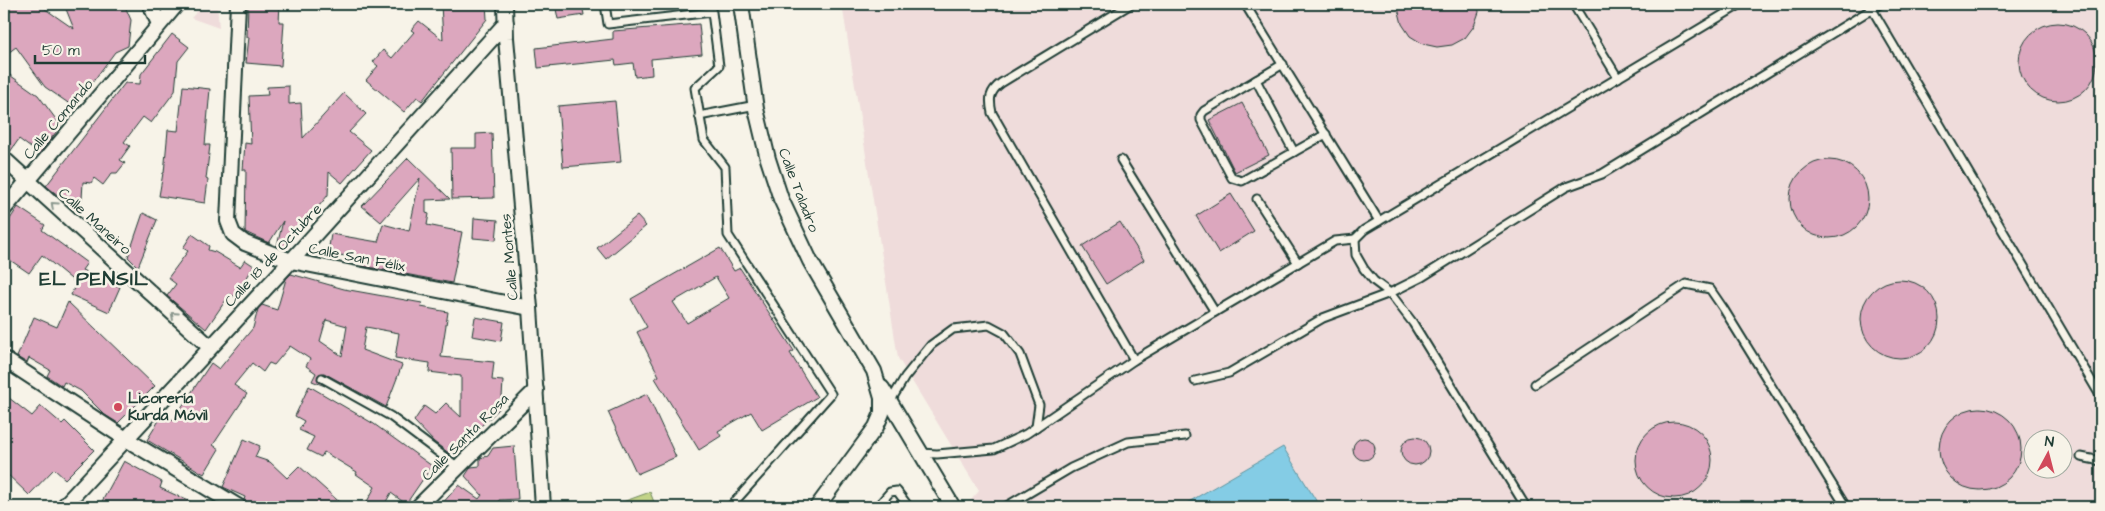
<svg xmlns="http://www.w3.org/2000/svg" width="2105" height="511" font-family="'Architects Daughter',sans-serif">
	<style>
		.built { fill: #efdcdb; fill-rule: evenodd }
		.green { fill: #c2d387; stroke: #70885e }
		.water { fill: #84cce5; stroke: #5c939e }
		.building { fill: #dca7be; stroke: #1f3d34; fill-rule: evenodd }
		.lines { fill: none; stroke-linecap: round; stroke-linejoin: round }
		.lane-casing { stroke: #1f3d34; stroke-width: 11 }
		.street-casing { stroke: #1f3d34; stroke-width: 18 }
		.lane { stroke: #f7f3e8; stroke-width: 7 }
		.street { stroke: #f7f3e8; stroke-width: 14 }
		.oneway { stroke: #8b988e }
		.poi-dot { fill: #d1495b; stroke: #f7f3e8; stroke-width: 2 }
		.labels { text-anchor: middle; stroke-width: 5; stroke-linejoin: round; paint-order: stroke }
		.street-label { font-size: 15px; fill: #1f3d34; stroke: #f7f3e8 }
		.poi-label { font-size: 15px; font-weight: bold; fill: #1f3d34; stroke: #f7f3e8; text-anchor: start }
		.district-label { font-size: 20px; font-weight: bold; letter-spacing: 1px; fill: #1f3d34; stroke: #f7f3e8 }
	</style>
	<rect width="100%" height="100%" fill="#f7f3e8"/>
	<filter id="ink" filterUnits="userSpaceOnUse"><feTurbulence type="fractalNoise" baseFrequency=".02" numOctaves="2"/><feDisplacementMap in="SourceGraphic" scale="10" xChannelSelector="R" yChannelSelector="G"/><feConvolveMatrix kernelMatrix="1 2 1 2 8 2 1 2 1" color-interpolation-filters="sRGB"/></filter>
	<g filter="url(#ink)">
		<g class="built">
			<polygon points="204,4 217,4 219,28 191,18"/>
			<path d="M842,4H2101V507H965L979,491L898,358ZM2032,438H2062V468H2032Z"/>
		</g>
		<polygon class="green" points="650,492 656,507 609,507"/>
		<polygon class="water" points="1283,447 1320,507 1180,507"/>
		<g class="building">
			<polygon points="4,4 38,4 74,29 64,4 124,4 131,20 128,46 115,52 74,107 45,87 16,47 4,56"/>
			<polygon points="248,4 280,4 279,22 284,22 281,66 246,63 249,37 247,37"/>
			<polygon points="441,4 486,4 487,19 422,101 417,97 404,112 366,80 378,66 373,62 383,50 392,58 414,32 411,30 419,21 443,40"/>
			<polygon points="555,4 582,4 584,15 558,19"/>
			<polygon points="1397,4 1478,4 1479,12 1474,26 1465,38 1452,45 1437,47 1423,44 1410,36 1402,24"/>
			<circle cx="2058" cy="62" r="39"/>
			<polygon points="699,24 702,54 651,59 652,75 635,77 633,63 616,65 615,60 538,68 536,48 613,39 613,31"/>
			<polygon points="172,34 189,47 178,61 175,91 151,123 143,117 124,142 130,146 120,160 125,163 117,173 112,173 103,185 94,178 91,183 83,182 82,199 75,208 46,186 125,83 140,84 141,74"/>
			<polygon points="4,71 38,95 61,126 39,154 19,139 10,152 4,150"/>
			<polygon points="183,86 210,89 205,145 210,145 206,179 208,180 205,203 159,196 163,173 164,173 168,130 178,131"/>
			<polygon points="289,86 289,104 301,103 303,138 344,93 366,114 349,132 371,150 342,183 329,172 328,195 284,249 277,246 283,221 269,243 245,232 246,170 243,170 245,143 251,144 249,96 268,95 267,87"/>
			<polygon points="615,101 621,162 563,167 558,106"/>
			<polygon points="1242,103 1269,155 1235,172 1209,120"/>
			<polygon points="492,133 494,198 452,199 451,148 476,148 476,134"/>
			<polygon points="408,158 450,199 426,200 426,213 429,214 427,225 462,232 452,283 363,266 364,259 328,253 331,234 378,242 383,224 409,231 420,178 381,222 362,206"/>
			<circle cx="1829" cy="199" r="39"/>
			<polygon points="1231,194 1254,231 1219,253 1196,216"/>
			<polygon points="18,207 45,225 42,230 87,263 82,270 120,287 109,312 71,295 76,283 42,255 29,273 4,256 4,228"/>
			<polygon points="143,213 157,220 138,267 128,257"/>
			<polygon points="637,216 646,226 606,259 597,248"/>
			<polygon points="474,218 498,220 496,240 473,238"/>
			<polygon points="1120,222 1144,260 1106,284 1082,246"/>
			<polygon points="192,234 209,246 208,250 215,252 240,267 245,260 254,266 235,297 230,294 206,329 167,296 176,284 168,278 188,251 183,248"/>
			<path d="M720,248L734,271L740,268L794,351L790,353L817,397L762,430L751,412L718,431L721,436L699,450L655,378L659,376L637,332L647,327L631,299ZM716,277L729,298L687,323L673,302Z"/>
			<path d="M291,274L344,289L422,303L421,307L448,312L441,357L494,362L492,380L503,381L502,397L499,401V409L462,444L459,441L450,454L434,442L414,421L424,406L435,414L446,403L461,417V376L429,372L430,363L395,358L399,333L366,327L362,350L402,365L386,407L324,373L319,374L317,379L325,386L312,381L316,373L306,366L310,359L290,346L274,365L269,363L263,372L252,363L234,385L247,394L213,445L219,449L204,474L147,440L163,414L173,420L211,363L219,369L253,328L258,309L262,305L277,310L286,279ZM326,320L347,326L342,356L320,341Z"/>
			<circle cx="1900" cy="319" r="39"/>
			<polygon points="68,302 155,386 118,423 105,415 81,391 64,382 62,386 47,376 50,370 29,358 27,363 17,357 34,317 57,327"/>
			<polygon points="475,317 504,322 501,341 472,336"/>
			<polygon points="309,386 374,424 432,466 406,504 391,493 383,507 364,507 375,487 356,474 357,472 324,452 321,457 307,450 314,437 299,430 304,421 295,416"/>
			<polygon points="4,394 32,416 41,406 62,424 65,421 94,450 65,479 54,469 29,495 4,471"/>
			<polygon points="647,394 676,457 637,474 608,412"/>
			<circle cx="1980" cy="449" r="41"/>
			<circle cx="1674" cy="460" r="38"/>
			<circle cx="1415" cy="451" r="14"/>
			<circle cx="1364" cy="449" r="11"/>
			<polygon points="244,439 260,446 255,457 270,462 287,478 299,466 345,507 260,507 246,503 244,500 245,497 223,487"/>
			<polygon points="514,446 518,499 499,500 498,507 439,507 459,485 479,499 482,495 465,476 471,467 480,466 480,458 488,456 493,448"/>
			<polygon points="124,461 162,482 160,488 202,507 99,507"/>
		</g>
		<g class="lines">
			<g class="lane-casing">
				<g id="lane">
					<polyline points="605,4 608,24 712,12 719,66 695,88 704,140 725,167 728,235 831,394 730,507"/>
					<path d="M1131,4L1001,83C989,92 989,99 992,113L1134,360"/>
					<polyline points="1245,4 1379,221"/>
					<polyline points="1573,4 1618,78"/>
					<polyline points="1869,4 2101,397"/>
					<polyline points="1283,64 1204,111 1201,115 1201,120 1232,178 1242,181 1326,134"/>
					<polyline points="1256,80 1294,152"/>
					<polyline points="699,116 756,105"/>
					<polyline points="1121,160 1215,312"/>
					<polyline points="1257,199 1298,263"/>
					<polyline points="1390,293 1374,281 1364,269 1356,255 1355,239 1364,230 1741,4"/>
					<polyline points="322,378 390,416 458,467"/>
					<polyline points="1195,381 1229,373 1323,318 1390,293"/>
					<polyline points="1535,384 1686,284 1710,289 1723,308 1846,507"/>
					<polyline points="890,402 905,377 931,345 953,329 989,325 1004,333 1020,354 1039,405 1036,427"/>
					<polyline points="921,453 937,454 994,449 1026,434 1134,360 1335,241 1355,239"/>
					<polyline points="2081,457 2101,461"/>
					<polyline points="877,507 890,492 897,491 909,507"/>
					<polyline points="1005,507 1071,468 1128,442 1185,436"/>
					<polyline points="1526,507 1413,323 1390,293 1422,277 1566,187 1602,174 1880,4"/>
				</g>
			</g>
			<g class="street-casing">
				<g id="street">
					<polyline points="150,4 159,24"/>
					<polyline points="238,4 228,221 233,234 245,243 291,261 530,308"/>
					<polyline points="505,4 506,38 530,308 543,507"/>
					<polyline points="741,4 756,109 768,159 781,199 810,261 874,371 882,398 882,413 876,427 817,507"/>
					<polyline points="4,159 210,347"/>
					<polyline points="4,209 177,4"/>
					<polyline points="4,359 126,439 239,507"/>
					<polyline points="882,388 953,507"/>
					<polyline points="63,507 291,261 506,23"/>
					<polyline points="418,507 536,390"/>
				</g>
			</g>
			<use href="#lane" class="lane"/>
			<use href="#street" class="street"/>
		</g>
		<defs><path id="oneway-chevron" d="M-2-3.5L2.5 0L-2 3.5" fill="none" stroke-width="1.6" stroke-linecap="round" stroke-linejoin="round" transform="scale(1.25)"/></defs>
		<g class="oneway">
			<use href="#oneway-chevron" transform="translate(54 205) rotate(-138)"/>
			<use href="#oneway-chevron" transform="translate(174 315) rotate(-138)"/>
		</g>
	</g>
	<circle class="poi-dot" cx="118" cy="407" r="5"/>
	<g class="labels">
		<g class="street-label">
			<text transform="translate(58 119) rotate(-50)" y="5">Calle Comando</text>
			<text transform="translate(799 190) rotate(69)" y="5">Calle Taladro</text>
			<text transform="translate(95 221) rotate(42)" y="5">Calle Maneiro</text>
			<text transform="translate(273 255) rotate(-47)" y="5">Calle 18 de Octubre</text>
			<text transform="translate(357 257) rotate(11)" y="5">Calle San Félix</text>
			<text transform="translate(509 257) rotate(-95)" y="5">Calle Montes</text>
			<text transform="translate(465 437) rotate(-45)" y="5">Calle Santa Rosa</text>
		</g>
		<g class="poi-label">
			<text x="128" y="403">Licorería<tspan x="128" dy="17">Kurda Móvil</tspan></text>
		</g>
		<g class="district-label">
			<text x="94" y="285">EL PENSIL</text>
		</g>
	</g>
	<rect width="2105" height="511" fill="none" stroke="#f7f3e8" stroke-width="20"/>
	<rect x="10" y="10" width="2085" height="491" fill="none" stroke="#1f3d34" stroke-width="2" filter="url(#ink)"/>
	<g transform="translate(2048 454) rotate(7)"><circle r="24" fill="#f7f3e8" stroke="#a1aaa0"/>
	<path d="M0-4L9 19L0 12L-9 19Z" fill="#d1495b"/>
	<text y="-8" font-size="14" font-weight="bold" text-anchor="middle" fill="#1f3d34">N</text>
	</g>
	<path d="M35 55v8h110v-8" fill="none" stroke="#1f3d34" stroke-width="2.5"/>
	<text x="42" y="55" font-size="15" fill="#1f3d34" stroke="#f7f3e8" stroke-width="4" paint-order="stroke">50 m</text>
</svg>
